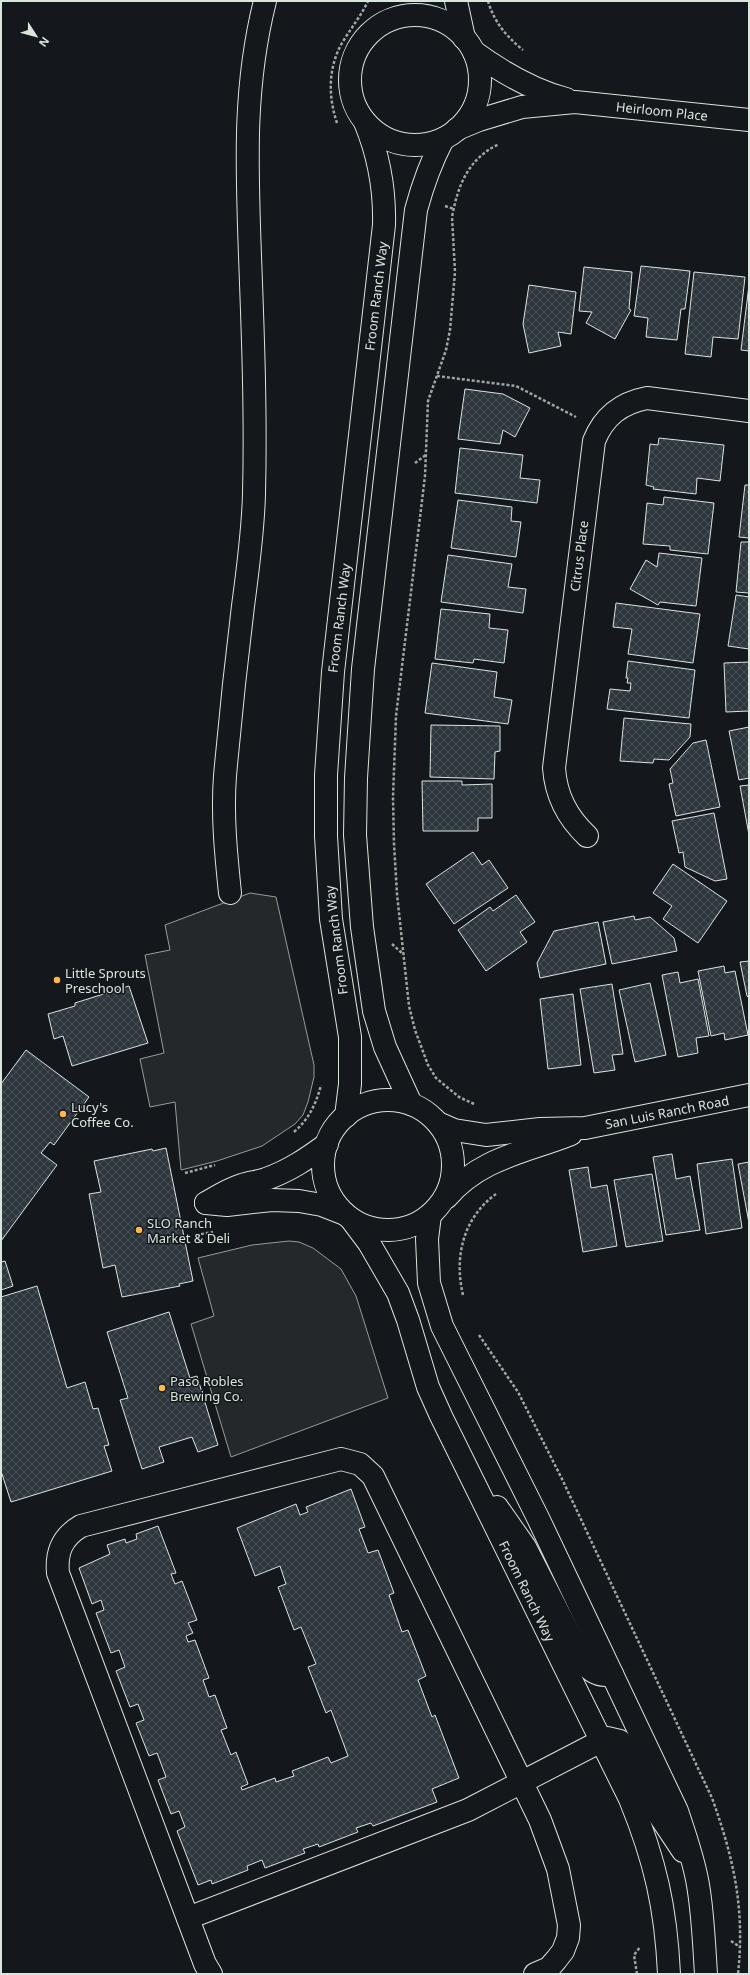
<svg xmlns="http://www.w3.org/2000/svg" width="750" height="1975" font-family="'Noto Sans',sans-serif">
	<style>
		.parking { fill: #24282b; stroke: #939e99 }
		.building { fill: url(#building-cross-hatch); stroke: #d8e6dc }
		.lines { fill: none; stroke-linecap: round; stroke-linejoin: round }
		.minor-casing { stroke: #d8e6dc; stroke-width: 24 }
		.path { stroke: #9da8a2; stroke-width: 2.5; stroke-dasharray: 3 2; stroke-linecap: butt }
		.minor { stroke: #14181c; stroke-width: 22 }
		.poi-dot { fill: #ffb74d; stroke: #14181c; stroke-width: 1.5 }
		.labels { text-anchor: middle; stroke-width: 3; stroke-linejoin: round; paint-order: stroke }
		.street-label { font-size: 13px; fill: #d8e6dc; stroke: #14181c }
		.poi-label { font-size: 13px; fill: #d8e6dc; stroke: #14181c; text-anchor: start }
	</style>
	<defs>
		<pattern id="building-cross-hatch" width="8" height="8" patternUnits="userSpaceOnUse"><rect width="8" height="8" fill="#2c363c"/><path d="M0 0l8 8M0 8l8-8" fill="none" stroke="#4a5358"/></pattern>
	</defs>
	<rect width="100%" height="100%" fill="#14181c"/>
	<g class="parking">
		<polygon points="250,893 276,897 314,1065 314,1077 308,1102 303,1115 295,1124 262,1146 217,1161 181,1170 175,1102 150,1107 140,1059 164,1053 145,955 170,950 165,925"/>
		<polygon points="289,1241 299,1242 313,1248 341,1269 356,1296 388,1398 231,1457 191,1324 214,1316 198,1258 252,1245"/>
	</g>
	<g class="building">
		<polygon points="641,266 690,271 685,309 681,309 677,340 646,337 648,318 634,316"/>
		<polygon points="584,267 632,272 629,309 631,310 615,339 586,323 592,312 579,311"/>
		<polygon points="694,272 745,277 738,339 713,337 711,357 685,354"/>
		<polygon points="529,285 576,292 571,334 558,332 561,346 529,353 523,324"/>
		<polygon points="749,285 749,351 741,350"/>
		<polygon points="465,389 503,394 530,408 515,437 503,430 500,444 458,439"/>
		<polygon points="659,438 724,445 720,481 697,478 696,494 653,489 654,487 646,485 650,444 658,445"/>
		<polygon points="460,448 523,455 520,478 540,480 537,503 455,493"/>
		<polygon points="745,485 749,485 749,538 739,537"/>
		<polygon points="664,497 714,503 708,554 670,550 670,546 643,544 647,503 663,505"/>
		<polygon points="458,500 512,507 511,521 521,522 516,557 451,548"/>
		<polygon points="741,542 749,542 749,593 736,592"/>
		<polygon points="659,553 702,558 696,606 660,602 658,605 630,589 646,560 657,567"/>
		<polygon points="448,555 512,564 508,587 526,589 523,613 441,602"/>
		<polygon points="736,595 749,597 749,649 728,646"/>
		<polygon points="616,603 700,614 693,663 628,654 632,629 613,627"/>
		<polygon points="441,609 490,614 489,628 508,630 504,663 474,659 473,663 435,659"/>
		<polygon points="628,661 695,670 689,718 607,709 610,689 630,691 631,683 627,683 628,678 626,678"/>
		<polygon points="749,662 749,711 726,712 724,663"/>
		<polygon points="432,663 497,672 494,697 512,700 508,724 425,713"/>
		<polygon points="624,718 691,724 690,737 669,760 654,759 653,763 620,761"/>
		<polygon points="431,725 500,726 500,751 495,752 494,779 430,777"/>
		<polygon points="749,727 749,778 739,780 729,731"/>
		<polygon points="706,740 720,807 676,816 669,784 673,783 670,769 693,743"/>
		<polygon points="422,781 462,781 462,785 492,784 492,818 478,818 478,831 423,831"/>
		<polygon points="749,785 749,835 740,786"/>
		<polygon points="714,813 727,879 715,881 685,867 683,852 679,853 672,821"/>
		<polygon points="473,852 482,865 489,860 508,888 454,924 426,884"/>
		<polygon points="673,864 727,901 698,943 663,919 672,906 653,893"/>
		<polygon points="516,895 535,922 520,932 527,942 486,971 458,930 490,907 493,911"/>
		<polygon points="634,916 635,920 650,917 674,938 677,951 612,964 603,922"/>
		<polygon points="598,922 606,964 540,978 537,963 554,931"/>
		<polygon points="749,961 749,998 747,996 740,962"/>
		<polygon points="724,966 725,973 735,971 748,1035 725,1040 724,1033 711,1036 698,971"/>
		<polygon points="678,972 680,983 698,979 709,1036 696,1038 698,1053 678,1057 662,975"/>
		<polygon points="650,983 666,1055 635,1062 619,990"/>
		<polygon points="612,984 623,1054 612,1055 615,1070 594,1073 580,989"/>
		<polygon points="129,986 148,1043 72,1066 63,1036 54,1039 48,1014 75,1006 75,1003"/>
		<polygon points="573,994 581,1065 548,1069 540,999"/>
		<polygon points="26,1050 89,1097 54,1145 50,1142 41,1153 57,1165 1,1241 1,1084"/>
		<polygon points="166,1148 193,1281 179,1284 180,1286 122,1297 115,1265 103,1268 89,1194 101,1192 94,1161 152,1149 153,1151"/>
		<polygon points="672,1154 676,1179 690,1176 700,1230 666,1235 653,1157"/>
		<polygon points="732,1159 742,1228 706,1234 697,1164"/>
		<polygon points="749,1162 749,1223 738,1164"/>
		<polygon points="588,1167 591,1188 607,1185 617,1246 583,1252 569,1170"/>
		<polygon points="652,1174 663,1241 626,1247 614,1180"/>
		<polygon points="5,1261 13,1286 1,1290 1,1262"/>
		<polygon points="37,1286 67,1388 85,1382 93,1409 98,1408 109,1445 104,1446 112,1471 11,1502 1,1471 1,1297"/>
		<polygon points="169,1312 190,1378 197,1376 218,1445 198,1452 192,1437 159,1447 164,1462 142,1469 120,1400 128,1398 107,1332"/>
		<polygon points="351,1489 365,1527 359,1529 368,1553 378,1550 394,1593 389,1595 402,1632 408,1630 426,1676 418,1680 432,1717 435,1715 459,1778 432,1789 437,1802 373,1826 371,1823 356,1828 358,1832 319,1847 318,1844 303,1849 305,1853 265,1868 262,1860 247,1866 248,1870 212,1884 211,1880 198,1885 177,1831 185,1827 179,1811 171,1814 158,1780 166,1777 157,1753 149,1756 136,1723 144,1720 138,1704 130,1707 116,1671 125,1667 119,1650 111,1653 96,1613 104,1610 101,1600 92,1604 79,1568 110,1554 107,1545 125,1539 126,1543 137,1539 136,1534 158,1526 176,1573 171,1574 175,1584 182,1581 197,1620 188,1623 193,1633 186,1636 188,1642 195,1640 209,1678 203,1680 209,1697 215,1695 227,1728 221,1730 231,1755 236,1752 248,1784 241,1787 242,1790 275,1778 276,1782 294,1776 292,1771 328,1757 331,1763 348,1756 331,1710 326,1713 308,1667 316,1664 301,1627 294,1630 278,1587 286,1584 280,1566 255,1576 237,1528 296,1504 300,1515 308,1512 306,1507"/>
	</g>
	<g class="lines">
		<g class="minor-casing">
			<g id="minor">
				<polyline points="456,1 464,38"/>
				<circle cx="415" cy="80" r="65"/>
				<path d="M474,52C503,73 532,90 566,99"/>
				<polyline points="457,129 479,120 522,107 575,102 749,120"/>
				<path d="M587,836C567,817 556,796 554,768L594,441C604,416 621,403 647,398L749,411"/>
				<path d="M230,893C226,854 222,815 225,776C230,720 236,663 243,606C248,569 253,532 254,494C256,415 253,335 250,256C247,168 243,88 265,1"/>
				<circle cx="388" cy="1165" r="65"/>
				<path d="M411,1104L385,1047L374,1011L362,927L355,835L356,778L363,669L416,210C423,184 431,162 443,139"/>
				<path d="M346,1116L350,1084V1037L331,919L326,836V775L333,672L384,225C385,188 379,156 365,122"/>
				<polyline points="438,1123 454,1130 486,1135 540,1129 585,1128 749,1095"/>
				<path d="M447,1197C480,1158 526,1152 571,1134"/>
				<polyline points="206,1203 227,1205 272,1200 299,1201 322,1205 345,1214"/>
				<path d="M206,1203C218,1196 229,1189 242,1185C250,1182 258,1182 266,1179C289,1171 308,1158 327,1144"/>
				<path d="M430,1215L427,1239L429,1283L442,1326L538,1518L677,1811C685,1835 694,1860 698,1885C703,1914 704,1944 706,1974"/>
				<path d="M351,1219L369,1243L398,1293L408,1320L428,1387L441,1416L630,1799C655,1860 666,1908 669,1974"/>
				<path d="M497,1507L525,1547L584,1663C592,1673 600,1677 612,1674"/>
				<polyline points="188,1918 468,1810 607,1738 620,1741 624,1746 657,1812 683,1851"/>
				<path d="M211,1974L205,1964L58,1573C56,1552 62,1537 81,1526L341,1459L360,1464L373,1476L540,1820L558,1869L569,1925L568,1938L563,1951L556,1960L549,1968L535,1974"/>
			</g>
		</g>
		<g class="path">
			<path d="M488,1C494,22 506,36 523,50"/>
			<path d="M337,123C328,96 328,68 342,43C351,28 361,16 368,1"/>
			<polyline points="445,206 454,209"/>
			<polyline points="437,376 516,386 576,417"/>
			<polyline points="415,463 427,454"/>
			<polyline points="392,944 403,954"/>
			<path d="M474,1104L459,1097L436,1078L428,1065L415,1030L409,1006L397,894L394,844L393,797L396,716L425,476L428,401L446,350L450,330L455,272L452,217C458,185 468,159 499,144"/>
			<path d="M294,1132C309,1119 316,1104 321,1085"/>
			<polyline points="185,1173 215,1165"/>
			<polyline points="196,1235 213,1232"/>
			<path d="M463,1295C454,1257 463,1218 496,1194"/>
			<path d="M479,1335L518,1392L562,1479L712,1798C734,1859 745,1909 738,1974"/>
			<polyline points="731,1941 740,1947"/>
			<polyline points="637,1974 634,1955 640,1947"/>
		</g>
		<use href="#minor" class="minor"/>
	</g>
	<g class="poi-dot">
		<circle cx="57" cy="980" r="4"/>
		<circle cx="63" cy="1114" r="4"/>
		<circle cx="139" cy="1230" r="4"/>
		<circle cx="162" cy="1388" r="4"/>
	</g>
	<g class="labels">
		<g class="street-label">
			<text transform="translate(662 111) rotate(6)" y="5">Heirloom Place</text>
			<text transform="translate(376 296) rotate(-83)" y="5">Froom Ranch Way</text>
			<text transform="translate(579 556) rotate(-83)" y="5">Citrus Place</text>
			<text transform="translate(339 618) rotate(-83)" y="5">Froom Ranch Way</text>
			<text transform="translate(336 940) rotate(-97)" y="5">Froom Ranch Way</text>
			<text transform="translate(667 1112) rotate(-11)" y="5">San Luis Ranch Road</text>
			<text transform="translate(527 1591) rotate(64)" y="5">Froom Ranch Way</text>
		</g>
		<g class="poi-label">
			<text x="65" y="978">Little Sprouts<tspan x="65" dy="15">Preschool</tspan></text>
			<text x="71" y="1112">Lucy's<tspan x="71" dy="15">Coffee Co.</tspan></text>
			<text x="147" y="1228">SLO Ranch<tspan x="147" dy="15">Market &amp; Deli</tspan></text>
			<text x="170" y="1386">Paso Robles<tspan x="170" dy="15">Brewing Co.</tspan></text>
		</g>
	</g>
	<rect width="750" height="1975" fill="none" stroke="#d8e6dc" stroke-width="4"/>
	<g transform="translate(36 36) rotate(126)" stroke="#14181c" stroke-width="3" paint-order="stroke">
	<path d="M0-3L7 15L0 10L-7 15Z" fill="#d8e6dc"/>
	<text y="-6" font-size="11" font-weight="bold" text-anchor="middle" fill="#d8e6dc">N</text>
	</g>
</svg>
